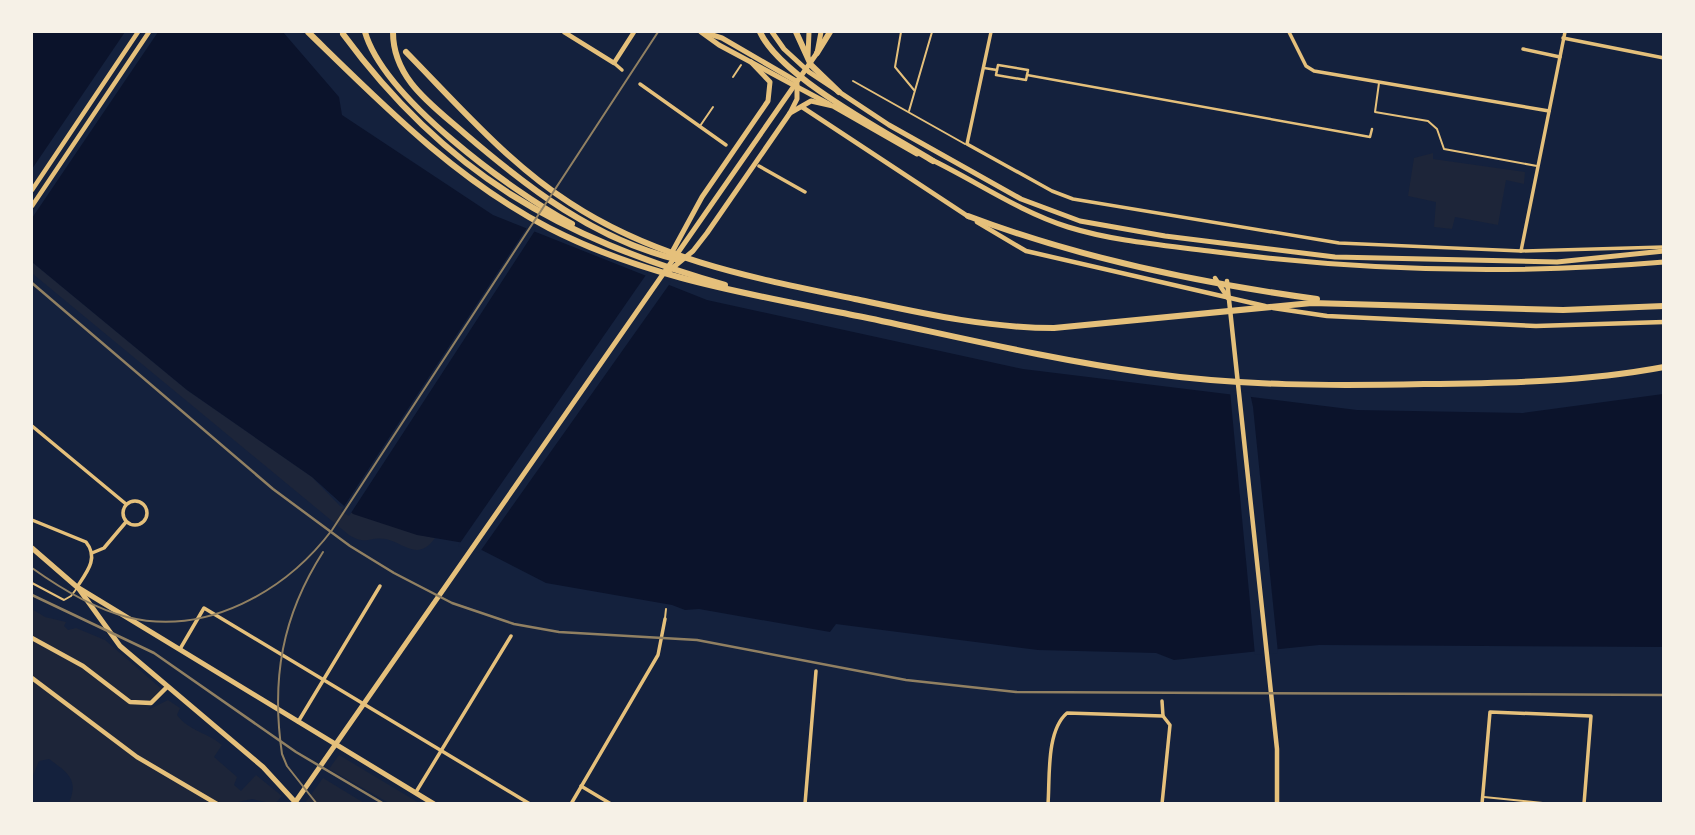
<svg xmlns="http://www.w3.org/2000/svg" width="1695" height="835" font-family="Helvetica,sans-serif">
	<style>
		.green { fill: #1d2539 }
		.water { fill: #0b132b }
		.pier { fill: #14213d }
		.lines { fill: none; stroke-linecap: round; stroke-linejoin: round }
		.service { stroke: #e5c07b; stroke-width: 2 }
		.pedestrian { stroke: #e5c07b; stroke-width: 2.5 }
		.minor { stroke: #e5c07b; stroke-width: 3.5 }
		.tertiary { stroke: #e5c07b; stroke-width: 4.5 }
		.secondary { stroke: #e5c07b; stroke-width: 4.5 }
		.primary { stroke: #e5c07b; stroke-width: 5 }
		.trunk { stroke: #e5c07b; stroke-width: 5 }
		.motorway { stroke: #e5c07b; stroke-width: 6 }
		.tram { stroke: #918062; stroke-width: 2 }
		.rail { stroke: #918062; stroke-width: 2.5 }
	</style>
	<rect width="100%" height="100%" fill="#14213d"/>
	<g class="green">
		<polygon points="1433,153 1433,159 1525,172 1524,184 1506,180 1498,225 1455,217 1452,229 1434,227 1436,202 1408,196 1414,158"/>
		<path d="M32,262L187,390L312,477L340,506L416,534L435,538C418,562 404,543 386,539C369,536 367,546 349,535L33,274Z"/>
		<path d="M32,609L45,617L66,622L64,626L68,630L76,628L105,640L164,691L148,710L168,700L180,708L177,715C190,732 207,732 222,745L214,757L237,777L234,785L241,791L256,775L282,796L275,804L252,799L238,802L240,804L69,803C79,779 68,773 49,759L39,761L32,778Z"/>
		<polygon points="339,755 419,803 389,803 329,769"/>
		<polygon points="323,778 364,803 305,803"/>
	</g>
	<polygon class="water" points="32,32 283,32 339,97 342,115 493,215 707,300 1023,369 1357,410 1523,413 1663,394 1663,647 1319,645 1174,660 1156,653 1038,650 836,624 830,632 699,609 685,610 672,605 546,583 470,544 417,535 353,514 312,477 187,390 32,262"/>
	<g class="pier">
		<polygon points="125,32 158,32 32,218 32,169"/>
		<polygon points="528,226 536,229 349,516 341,511"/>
		<polygon points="648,272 671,282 479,553 458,546"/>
		<polygon points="1230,391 1250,393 1253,407 1278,653 1255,655"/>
	</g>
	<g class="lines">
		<g class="service">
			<polyline points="901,32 895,67 914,90"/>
			<polyline points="733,77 741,65"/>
			<polyline points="853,81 965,144"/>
			<polyline points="1379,83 1375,112 1428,121 1437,129 1444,149 1537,166"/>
			<polyline points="909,111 932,32"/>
			<polyline points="700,126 713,107"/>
			<polyline points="32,583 64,600 71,596 77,588"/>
			<polyline points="665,618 666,609"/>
			<polyline points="1484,797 1552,804"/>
		</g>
		<g class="pedestrian">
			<polyline points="984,68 997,70 998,65 1028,70 1027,75 1370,137 1372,129"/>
			<polyline points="997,70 996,75 1026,80 1027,75"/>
		</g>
		<g class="minor">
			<polyline points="991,32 967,144 1052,191 1073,199 1339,243 1521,251 1664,247"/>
			<polyline points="1289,32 1306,66 1314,71 1549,111"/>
			<polyline points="1563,38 1664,58"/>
			<polyline points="1523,49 1560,57"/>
			<polyline points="614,63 622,70"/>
			<polyline points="640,84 726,145"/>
			<polyline points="759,166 805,192"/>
			<polyline points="1521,251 1565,32"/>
			<polyline points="32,426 126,504"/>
			<circle cx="135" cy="513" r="12"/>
			<path d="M32,520L86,542C99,558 87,572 77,587"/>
			<polyline points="92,553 104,548 126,522"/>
			<polyline points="180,649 204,608 530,804"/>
			<polyline points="1162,701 1163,716 1170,725 1162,804"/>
			<polyline points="298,722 380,586"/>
			<polyline points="581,786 611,804"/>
			<polyline points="416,792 511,636"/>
			<polyline points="571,804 658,655 665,619"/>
			<polyline points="805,804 816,671"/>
			<path d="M1048,804C1050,777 1046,731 1067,713L1163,716"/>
			<polyline points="1482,804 1490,712 1591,716 1584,804"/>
		</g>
		<polyline class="tertiary" points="32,638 83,666 130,702 151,703 167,687"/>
		<g class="secondary">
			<polyline points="564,32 614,63 634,32"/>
			<polyline points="802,107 969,217"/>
			<polyline points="32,190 138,32"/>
			<polyline points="32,206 149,32"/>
			<polyline points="977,222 1026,251 1265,306"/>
			<polyline points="1215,278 1228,298"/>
			<polyline points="1227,281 1277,749 1277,804"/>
			<polyline points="1273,308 1327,316 1536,326 1664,322"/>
			<polyline points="32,678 137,757 217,804"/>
		</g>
		<g class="primary">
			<polyline points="701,32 719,45 829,104"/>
			<polyline points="706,33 722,38 796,81"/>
			<polyline points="817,53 821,32"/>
			<polyline points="32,548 77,587 434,804"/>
			<polyline points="79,589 120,646 263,767 297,804"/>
		</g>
		<g class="trunk">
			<polyline points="772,32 784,49 809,72 889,125 1021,199 1080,221 1165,236 1335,257 1557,262 1664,251"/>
			<polyline points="808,56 809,32"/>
			<polyline points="790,113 811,101 833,106 917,154"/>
			<path d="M930,159C976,181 1018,211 1068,227C1113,241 1162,245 1209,251C1360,271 1511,275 1664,262"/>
			<polyline points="671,254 702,197 768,101 770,82 751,62"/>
			<polyline points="670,270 693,251 707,233 790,113 797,99 797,84"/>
			<polyline points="294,804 817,53"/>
		</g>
		<g class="motorway">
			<path d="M308,32C383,105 455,179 549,228C648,279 755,295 863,317C958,337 1053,360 1148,373C1240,386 1332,386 1424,384C1505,383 1584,382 1664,367"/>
			<path d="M365,32C384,98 511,191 572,224"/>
			<path d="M393,32C393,79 432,105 464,133C528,188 595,240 679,260"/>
			<path d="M760,32C781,78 888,133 933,161"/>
			<polyline points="796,32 811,65 839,92"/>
			<path d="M343,34C447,175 559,237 725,285"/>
			<path d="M406,52C458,105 508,163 570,203C657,260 754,278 855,299C921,313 986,328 1054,328L1312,303L1563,310L1664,306"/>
			<polyline points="817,53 830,32"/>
			<path d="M968,216C1079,258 1199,283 1317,299"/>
		</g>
		<g class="tram">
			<path d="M32,568C60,588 92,608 127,617C206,637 286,591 332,530L658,32"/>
			<path d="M317,804L287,766L282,754C271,679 282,616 323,552"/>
		</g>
		<g class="rail">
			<polyline points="32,283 273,489 350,546 394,573 452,603 514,624 559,632 697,640 906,680 1016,692 1664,695"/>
			<polyline points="32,595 154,653 296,752 384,804"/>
		</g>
	</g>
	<rect width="1695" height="835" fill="none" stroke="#f6f1e7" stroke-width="66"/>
</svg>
